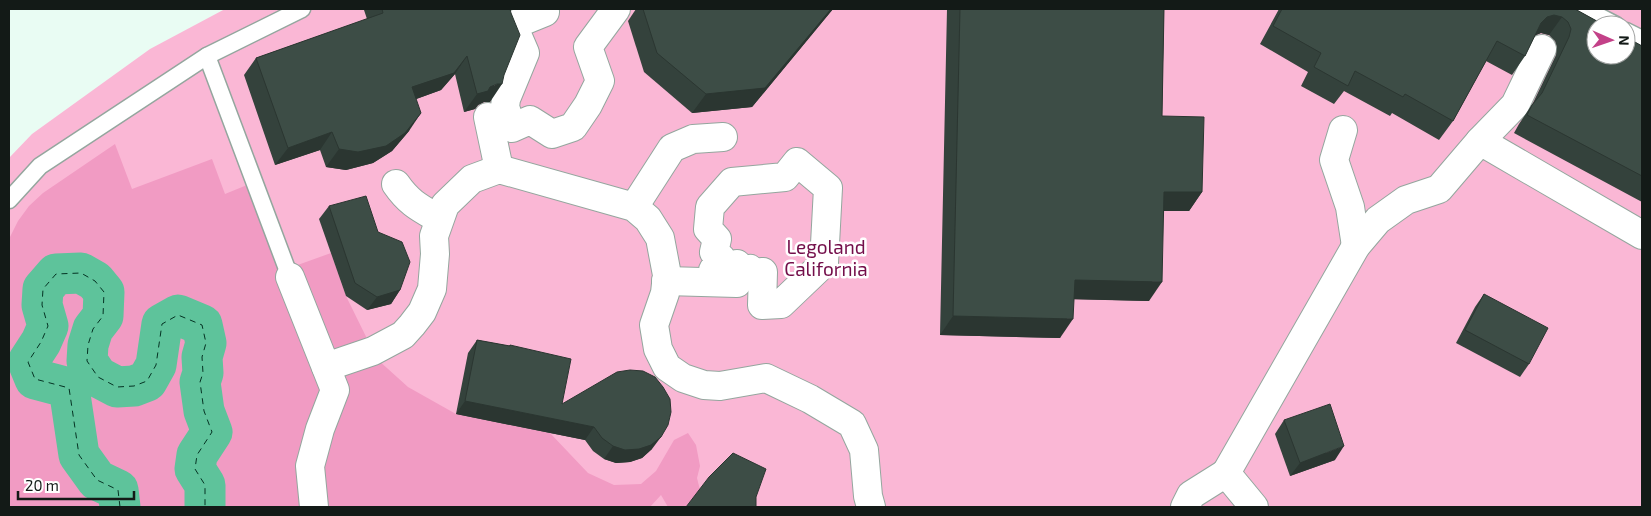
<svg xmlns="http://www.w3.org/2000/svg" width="1651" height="516" font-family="'Exo 2',sans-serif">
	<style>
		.green { fill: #fab7d5; fill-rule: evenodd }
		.forest { fill: #f19bc3 }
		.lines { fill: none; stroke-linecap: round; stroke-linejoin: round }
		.canal { stroke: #5ec39b; stroke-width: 41 }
		.ferry { stroke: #043323; stroke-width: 1; stroke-dasharray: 6 5; stroke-linecap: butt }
		.lane-casing { stroke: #94a69e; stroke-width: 19 }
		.street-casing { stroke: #94a69e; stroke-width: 30 }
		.lane { stroke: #fff; stroke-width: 16 }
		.street { stroke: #fff; stroke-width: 28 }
		.wall { fill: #34423c }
		.shaded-wall { fill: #2b3631 }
		.building { fill: #3d4d46; stroke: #2b3631 }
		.labels { text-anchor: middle; stroke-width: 5; stroke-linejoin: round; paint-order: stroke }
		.park-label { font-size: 19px; fill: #730e4a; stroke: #fff }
	</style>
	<rect width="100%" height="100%" fill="#e9fcf3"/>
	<path class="green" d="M225,9H1642V507H9V158L32,134L150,49ZM1596,25H1626V55H1596Z"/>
	<polygon class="forest" points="115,144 132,189 212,159 225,194 252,183 281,271 331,253 346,296 377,359 408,387 456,414 550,433 588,473 614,485 641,484 656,471 674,440 688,433 696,445 700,466 697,478 700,490 687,507 668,507 661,495 650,507 9,507 9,239 18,221 29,206 43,193"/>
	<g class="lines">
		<polyline class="canal" points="120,507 118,490 97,480 79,455 69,388 35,379 28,362 41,342 48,326 42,305 43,289 56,274 81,273 95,281 104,292 103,316 93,329 88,345 87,361 98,377 117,387 134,386 147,381 156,365 162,324 178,315 202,325 206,343 202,357 203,373 200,382 204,411 212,432 197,455 195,469 205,485 205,507"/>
		<polyline class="ferry" points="120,507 118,490 97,480 79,455 69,388 35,379 28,362 41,342 48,326 42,305 43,289 56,274 81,273 95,281 104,292 103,316 93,329 88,345 87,361 98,377 117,387 134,386 147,381 156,365 162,324 178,315 202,325 206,343 202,357 203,373 200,382 204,411 212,432 197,455 195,469 205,485 205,507"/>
		<g class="lane-casing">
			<g id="lane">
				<polyline points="1585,9 1616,25"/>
				<polyline points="1626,31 1642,39"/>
				<polyline points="207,56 290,277"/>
				<polyline points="9,200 40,166 207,56 302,9"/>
			</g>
		</g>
		<g class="street-casing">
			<g id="street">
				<polyline points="544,9 545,12 513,25 525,53 506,99 505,107 512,128 530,120 552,134 573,127 588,105 600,81 588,47 616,9"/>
				<polyline points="488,117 499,169"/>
				<polyline points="1343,130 1334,160 1350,207 1356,246"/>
				<polyline points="1480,141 1515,105 1542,49"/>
				<polygon points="797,162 828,188 824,263 781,304 762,305 763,272 754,273 750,269 744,271 737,264 733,271 728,265 722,270 713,270 721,258 714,252 717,239 708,229 710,207 732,182 785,177"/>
				<path d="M396,184C409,203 420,208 439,219"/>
				<polyline points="634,207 672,148 693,139 723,137"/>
				<polyline points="290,277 335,390 320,429 310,466 314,507"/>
				<polyline points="666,281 737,283"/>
				<polyline points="326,367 373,351 403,335 412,325 422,312 432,289 435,254 434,236 445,205 472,179 499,169 634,207 648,219 660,238 667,275 665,293 654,325 658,349 667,367 683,378 704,385 720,386 766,378 810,399 852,424 864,450 868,496 871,507"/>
				<polyline points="1185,507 1191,495 1226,473"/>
				<polyline points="1254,507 1226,473 1356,246 1378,220 1406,200 1439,189 1480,141 1642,235"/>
			</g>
		</g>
		<use href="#lane" class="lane"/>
		<use href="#street" class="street"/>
	</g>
	<g class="wall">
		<polygon points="365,9 512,9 510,9 490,102 484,102 478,105 475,109 464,112 455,74 441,90 416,99 409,131 392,151 373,163 346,170 326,167 320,150 275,165 244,75 256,58 367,19 364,10"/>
		<polygon points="636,9 833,9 752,107 692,113 644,72 628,21"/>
		<polygon points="947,9 1164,9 1162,116 1202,192 1189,211 1164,211 1149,301 1074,299 1060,338 940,335"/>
		<polygon points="1279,9 1575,9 1642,46 1642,202 1514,133 1519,124 1533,103 1556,55 1557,47 1555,41 1549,35 1541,33 1535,35 1525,56 1512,75 1486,61 1453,121 1439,140 1392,113 1390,116 1344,91 1334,104 1301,86 1308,72 1260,44"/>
		<polygon points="329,206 378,232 400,290 391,304 367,310 346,296 319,219"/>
		<polygon points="1484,294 1529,364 1520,377 1456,343 1475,307"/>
		<polygon points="477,340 509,346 510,345 562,404 652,449 642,458 630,462 616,463 604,459 593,451 585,440 456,414 468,353"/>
		<polygon points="1284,420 1335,460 1290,476 1275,434"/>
	</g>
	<g class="shaded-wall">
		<polygon points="831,9 833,9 752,107 692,113 706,94"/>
		<polygon points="1554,15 1562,17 1549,35 1541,33 1534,36 1541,23 1547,17"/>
		<polygon points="467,56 455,74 441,90 400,105 412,87"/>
		<polygon points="497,84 502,84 490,102 484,102 478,105 475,109 464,112 477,94"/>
		<polygon points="421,113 409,131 392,151 373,163 346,170 326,167 339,149"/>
		<polygon points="332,132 320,150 275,165 288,148"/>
		<polygon points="1164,192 1202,192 1189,211 1151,211"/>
		<polygon points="1075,280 1162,282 1149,301 1061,299"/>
		<polygon points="400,290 391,304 367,310 377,297"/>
		<polygon points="953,316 1073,319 1060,338 940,335"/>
		<polygon points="465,401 594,427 585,440 456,414"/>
		<polygon points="661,437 652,449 642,458 630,462 616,463 604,459 613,446"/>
		<polygon points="1344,446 1335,460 1290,476 1300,463"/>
	</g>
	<g class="building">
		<polygon points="382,9 510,9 511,13 520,35 504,75 502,84 497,84 490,87 488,91 477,94 467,56 454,73 412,87 421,113 405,133 386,146 358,152 339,149 332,132 288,148 256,58 383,13"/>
		<polygon points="643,9 831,9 765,88 706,94 657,53"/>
		<polygon points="960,9 1164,9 1162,116 1204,117 1202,192 1164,192 1162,282 1075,280 1073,319 953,316"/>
		<polygon points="1282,9 1575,9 1604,25 1596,25 1596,55 1626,55 1626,37 1642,46 1642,176 1527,115 1532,105 1542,93 1569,37 1571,29 1568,22 1562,17 1554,15 1547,17 1541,23 1525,56 1497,41 1453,121 1405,94 1403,97 1355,71 1348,86 1314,67 1321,53 1273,26"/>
		<polygon points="366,196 378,232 402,242 410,262 400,290 377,297 355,283 329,206"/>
		<polygon points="1484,294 1548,328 1529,364 1465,330"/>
		<polygon points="477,340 510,346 510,345 571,359 562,404 617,372 630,370 643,371 655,377 663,387 670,399 671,412 668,425 661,437 651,445 639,449 625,450 613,446 602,438 594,427 465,401"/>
		<polygon points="1330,404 1344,446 1300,463 1284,420"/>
		<polygon points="733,453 766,469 756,497 756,507 686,507 709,477"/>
	</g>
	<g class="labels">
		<g class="park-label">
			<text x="826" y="254">Legoland<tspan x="826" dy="22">California</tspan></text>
		</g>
	</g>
	<rect width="1651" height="516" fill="none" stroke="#131a17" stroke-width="20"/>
	<g transform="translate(1611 40) rotate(92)"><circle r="24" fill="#ffffff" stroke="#a1a3a2"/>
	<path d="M0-4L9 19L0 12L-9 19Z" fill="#c34188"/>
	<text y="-8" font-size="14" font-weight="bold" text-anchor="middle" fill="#131a17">N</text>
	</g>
	<path d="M18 491v8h116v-8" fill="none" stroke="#131a17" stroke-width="2.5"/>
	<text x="25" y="491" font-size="15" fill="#131a17" stroke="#ffffff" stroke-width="4" paint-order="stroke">20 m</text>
</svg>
